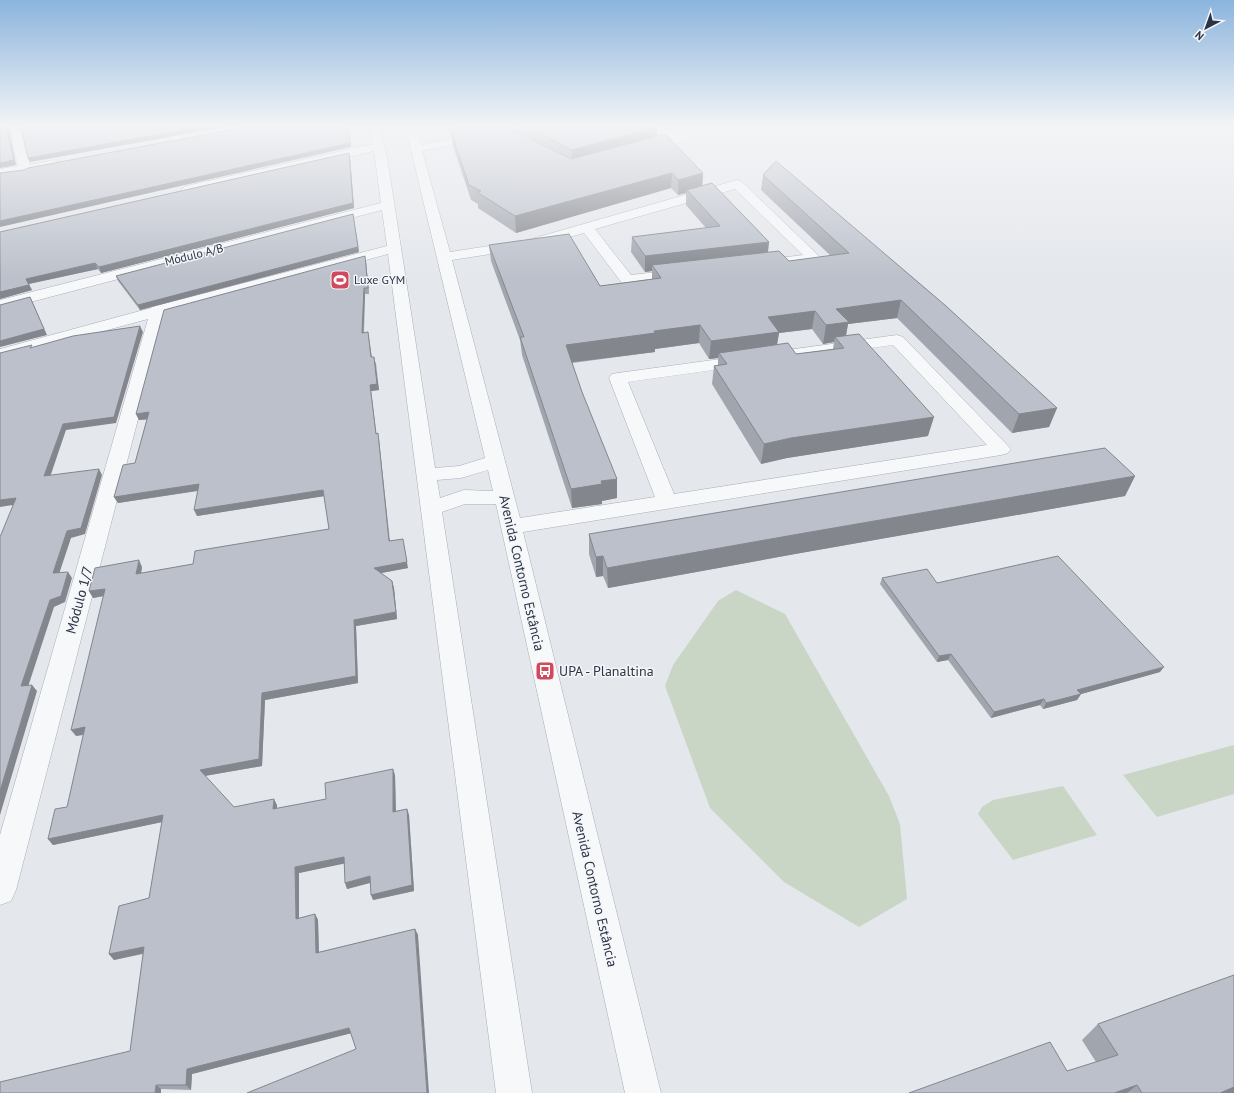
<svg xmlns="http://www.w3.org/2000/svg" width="1234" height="1093" font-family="'PT Sans',sans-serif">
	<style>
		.green { fill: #c9d6c5 }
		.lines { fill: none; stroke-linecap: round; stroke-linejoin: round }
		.minor-casing { stroke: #a9aeb7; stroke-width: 1 }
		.minor { fill: #f7f8fa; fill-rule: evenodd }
		.wall { fill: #a1a5ae; fill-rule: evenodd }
		.shaded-wall { fill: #83868d }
		.building { fill: #bbc0ca; stroke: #83868d }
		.labels { text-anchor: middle; stroke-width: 3; stroke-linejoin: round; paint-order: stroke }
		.far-street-label { font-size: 12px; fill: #2b3445; stroke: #f4f6f9 }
		.far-poi-label { font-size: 12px; fill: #2b3445; stroke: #f4f6f9; text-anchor: start }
		.street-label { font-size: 14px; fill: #2b3445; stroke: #f4f6f9 }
		.poi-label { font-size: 14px; fill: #2b3445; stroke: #f4f6f9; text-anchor: start }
	</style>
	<rect width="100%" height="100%" fill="#e4e7ec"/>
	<g class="green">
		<polygon points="736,590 785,614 889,796 900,824 907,899 859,927 784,882 710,808 665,686 673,665 718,601"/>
		<polygon points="1234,745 1234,794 1157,817 1123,775"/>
		<polygon points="1063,786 1097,835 1013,860 978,814 982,807 993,800"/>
	</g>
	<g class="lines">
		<g class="minor-casing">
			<g id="minor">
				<polygon points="9,125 19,125 30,165 54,160 58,162 60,164 58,166 0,177 0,169 18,166"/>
				<polygon points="163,125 173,125 183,140 181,142 173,142"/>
				<polygon points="242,125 262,125 257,128 202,138 197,135 202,132"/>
				<path d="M369,125H379L387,157L435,468L459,466L485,458L405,125H415L421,145L481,133L486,136L481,139L422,151L450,252L528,240L737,180L741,181L821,258L819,261L814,262L760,268L755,267L753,264L755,261L803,255L735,189L595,229L631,275L682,269L687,270L689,273L687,276L627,284L622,283L584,233L529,248L452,260L520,518L655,497L609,378L612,374L618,373L897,335L903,337L1011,449L1008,453L1001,455L523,532L661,1093H625L496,504H465L442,512L532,1093H496L388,254L165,315L16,890L11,901L0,905V835L148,319L0,359V349L151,308L152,307L387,246L382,210L0,310V300L381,203L374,151L186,194L180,190L186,186L373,144ZM893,345L987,445L674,494L628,382ZM488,470L493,491L464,490L440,498L437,480L461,478Z"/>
				<polygon points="516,125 534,125 533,127 501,134 496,131 497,129"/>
				<polygon points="638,125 653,125 689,136 690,138 689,140 643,153 637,150 639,148 673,138 639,127"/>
			</g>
		</g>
		<use href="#minor" class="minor"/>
	</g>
	<g class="wall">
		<path d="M453,125H511L505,126L515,131V125H654L657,136L703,173L702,186L769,242L768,252L789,261L831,256L761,190L763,175L1057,408L1049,427L1012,433L897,318L848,324L846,335L928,436L787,458L761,464L712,384L714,366L718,365V358L709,359L699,343L655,349V352L572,363L617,498L602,501V504L572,508L522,355L520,340L491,261L489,245L600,286L652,279V271L645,272L631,252L632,237L706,228L686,205V193L678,195L671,188L516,233L478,208V204L471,200L453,146L451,132L460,130L453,126ZM812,329L823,344L834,342L833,349L796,354L777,345L779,333Z"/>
		<polygon points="349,153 350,158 354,208 101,273 98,269 29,284 32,290 0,299 0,232"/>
		<polygon points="353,214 359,252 140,310 118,281 116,276"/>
		<polygon points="366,262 369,294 365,294 364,333 368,332 372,357 376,363 379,390 371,391 376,434 379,440 390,541 408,568 381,573 392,581 394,588 397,619 356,626 358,683 265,700 262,766 205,776 234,807 277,805 277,809 326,799 395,775 396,811 407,809 409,815 414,891 373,900 370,883 347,889 344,863 299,873 299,918 315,914 318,920 319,952 415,929 418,935 356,1049 351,1033 192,1074 191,1090 161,1089 161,1093 130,1051 143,954 114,960 109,954 149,898 162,822 53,845 48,839 67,807 84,735 76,736 104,596 93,598 89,591 142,567 141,573 193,564 329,529 324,496 197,516 198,491 118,503 114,497 135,463 147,419 139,420 136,414"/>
		<polygon points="1135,476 1125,496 795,554 608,588 603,576 596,577 589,554 589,534"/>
		<polygon points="882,578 937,583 1160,672 1081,694 1077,700 1043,709 1040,705 991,718 948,660 937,662 880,584"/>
		<polygon points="1234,975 1234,1093 909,1093 1067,1071 1096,1062 1082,1040 1098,1024"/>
	</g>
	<g class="shaded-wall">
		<polygon points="6,125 8,125 16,165 0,168 0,163"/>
		<polygon points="210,125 236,125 30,162 28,158"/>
		<polygon points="348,125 351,147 0,227 0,221"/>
		<polygon points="466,125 511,125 467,134"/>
		<polygon points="657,127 657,141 572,163 572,150"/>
		<polygon points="349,153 350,158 354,208 101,273 99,267"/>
		<polygon points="672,173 671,188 516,233 515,216"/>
		<polygon points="703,173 702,189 687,190 686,193 678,195 678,180"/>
		<polygon points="353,214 359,252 140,310 138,305"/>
		<polygon points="769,242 767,258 652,265 652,271 645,272 645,256"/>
		<polygon points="365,256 366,262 369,294 368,288"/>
		<polygon points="95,263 98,269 28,284 26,279"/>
		<polygon points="29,285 32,290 0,299 0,292"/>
		<polygon points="364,288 365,294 363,339 362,333"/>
		<polygon points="30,297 47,335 0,347 0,341"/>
		<polygon points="901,300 897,318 848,324 845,341 835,337 834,342 823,344 826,325 836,309"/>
		<polygon points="815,311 812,329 779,333 776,350 719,353 718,358 709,359 711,341 768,317"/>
		<polygon points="700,325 699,343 655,349 655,352 566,363 566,345 654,331"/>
		<polygon points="140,326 143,332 116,423 66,430 48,483 44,476 63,424"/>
		<polygon points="374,357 379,390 371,391 377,440 376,434 370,385"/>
		<polygon points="1057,408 1049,427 1012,433 1019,414"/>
		<polygon points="149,412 152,419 139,420 136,414"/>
		<polygon points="934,417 928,436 787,458 761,464 764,444 791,438"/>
		<polygon points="378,433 379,440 390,548 389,541"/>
		<polygon points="99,469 102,475 85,534 71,538 57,580 53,573 67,531"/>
		<polygon points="1135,476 1125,496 795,554 608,588 607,568 799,534"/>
		<polygon points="617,479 617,498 602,501 602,504 572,508 571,489 601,481"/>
		<polygon points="199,484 202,490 118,503 114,497"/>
		<polygon points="323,490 325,496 197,516 194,510"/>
		<polygon points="16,498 19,504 0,507 0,500"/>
		<polygon points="404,545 408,568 376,574 374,568"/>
		<polygon points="603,556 603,576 596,577 596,557"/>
		<polygon points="139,560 142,567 140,580 136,574"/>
		<polygon points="68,572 72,578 65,602 54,607 26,693 21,686 50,600"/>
		<polygon points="392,581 394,588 397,619 356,626 358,683 265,700 262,766 204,776 200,770 262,693 354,620"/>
		<polygon points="105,589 109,595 93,598 89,591"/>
		<polygon points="951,654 948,660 937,662 939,656"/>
		<polygon points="1164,667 1160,672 1074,696 1077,690"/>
		<polygon points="32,685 37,691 0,815 0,791"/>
		<polygon points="1081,694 1077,700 1043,709 1046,703"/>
		<polygon points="1044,699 1040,705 991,718 994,712"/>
		<polygon points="85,727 90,733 76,736 71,730"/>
		<polygon points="393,769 395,775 396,818 393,812"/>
		<polygon points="274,799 277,805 277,816 273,809"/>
		<polygon points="407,809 409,815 414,891 373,900 371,895"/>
		<polygon points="163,815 167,821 53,845 48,839"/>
		<polygon points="344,857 347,863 299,873 299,924 296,919 295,867"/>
		<polygon points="370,876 373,882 347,889 345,883"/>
		<polygon points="315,914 318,920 319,958 316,953"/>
		<polygon points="415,929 418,935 429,1093 427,1093"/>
		<polygon points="144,947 149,952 114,960 109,954"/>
		<polygon points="349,1028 352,1033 192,1074 191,1090 186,1085 187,1069"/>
		<polygon points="156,1085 161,1089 161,1093 155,1093"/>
		<polygon points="1137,1085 1127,1093 1114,1093"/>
		<polygon points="1234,1087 1234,1093 1220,1093"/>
	</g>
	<g class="building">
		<polygon points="0,125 6,125 14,160 0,163"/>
		<polygon points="20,125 210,125 28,158"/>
		<polygon points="256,125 348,125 350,143 0,221 0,173 24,170 28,168"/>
		<polygon points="488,125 503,125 571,159 665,134 703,173 678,180 672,173 515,216 477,192 481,191 469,185 451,132"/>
		<polygon points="524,125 654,125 657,127 572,150"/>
		<polygon points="349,153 353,203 99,267 95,263 26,279 29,285 0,292 0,232"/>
		<polygon points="776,161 946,306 1057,408 1019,414 901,300 836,309 849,322 826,325 815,311 768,317 779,332 711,341 700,325 654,331 655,333 566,345 582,392 617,479 601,481 602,484 571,489 520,337 524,337 489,245 569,234 600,286 661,278 652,265 779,251 789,261 849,253 763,175"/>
		<polygon points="712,183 769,242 645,256 632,237 720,226 687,190"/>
		<polygon points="353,214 358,247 138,305 116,276"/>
		<polygon points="365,256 368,288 364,288 362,333 368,332 371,357 374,357 377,384 370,385 376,434 378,433 389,541 403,539 407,562 374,568 392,581 396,612 354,620 356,676 262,693 259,759 200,770 234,807 274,799 273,809 326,799 325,783 393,769 393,812 407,809 412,885 371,895 370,876 345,883 344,857 295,867 296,919 315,914 316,953 415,929 427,1093 247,1093 356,1049 349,1028 187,1069 186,1085 156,1085 155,1093 0,1093 0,1082 130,1051 144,947 109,954 119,906 149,898 163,815 48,839 55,809 67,807 85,727 71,730 105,589 89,591 95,568 139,560 136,574 193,564 195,551 329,529 323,490 194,510 199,484 114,497 123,465 135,463 149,412 136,414 164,310"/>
		<polygon points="30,297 44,329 0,341 0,305"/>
		<polygon points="140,326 114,417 63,424 44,476 99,469 81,528 67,531 53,573 68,572 61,596 50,600 21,686 32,685 0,791 0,537 16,498 0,500 0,353 32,345 30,348 73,336"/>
		<polygon points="859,334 934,417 791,438 764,444 714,366 727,364 719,353 788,343 796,354 844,348 835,337"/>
		<polygon points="1105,448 1135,476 799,534 607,568 603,556 596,557 589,534"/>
		<polygon points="1058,556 1164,667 1077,690 1081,694 1046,703 1044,699 994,712 951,654 939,656 882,578 927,569 937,583"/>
		<polygon points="1234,975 1234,1087 1220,1093 1142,1093 1137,1085 1114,1093 909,1093 1050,1042 1067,1071 1118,1055 1098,1024"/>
	</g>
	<linearGradient id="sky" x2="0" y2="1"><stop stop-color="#8bb4dd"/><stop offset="0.45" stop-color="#f3f4f6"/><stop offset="1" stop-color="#f3f4f6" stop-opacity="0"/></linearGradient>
	<rect width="1234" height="278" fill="url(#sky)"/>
	<defs>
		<g id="stadium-square" transform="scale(1)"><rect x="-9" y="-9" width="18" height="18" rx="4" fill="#d1495b" stroke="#f4f6f9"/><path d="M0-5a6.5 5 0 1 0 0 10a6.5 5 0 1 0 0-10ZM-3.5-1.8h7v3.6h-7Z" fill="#fff"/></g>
		<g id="bus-square" transform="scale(1)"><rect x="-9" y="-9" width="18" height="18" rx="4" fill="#d1495b" stroke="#f4f6f9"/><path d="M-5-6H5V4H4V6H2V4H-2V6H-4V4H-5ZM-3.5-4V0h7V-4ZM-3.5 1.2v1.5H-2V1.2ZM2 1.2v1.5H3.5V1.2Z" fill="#fff"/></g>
	</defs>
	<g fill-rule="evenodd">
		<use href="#stadium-square" x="340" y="280"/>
		<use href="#bus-square" x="545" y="671"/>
	</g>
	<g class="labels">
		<g class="far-street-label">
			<text transform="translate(194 255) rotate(-14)" y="4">Módulo A/B</text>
		</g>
		<g class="far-poi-label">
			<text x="354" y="284">Luxe GYM</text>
		</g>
		<g class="street-label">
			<text transform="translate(522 573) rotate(77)" y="5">Avenida Contorno Estância</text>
			<text transform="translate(79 600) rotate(-75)" y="5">Módulo 1/7</text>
			<text transform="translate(595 889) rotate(77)" y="5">Avenida Contorno Estância</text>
		</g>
		<g class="poi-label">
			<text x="559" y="676">UPA - Planaltina</text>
		</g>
	</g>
	<g transform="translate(1206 28) rotate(221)" stroke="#f4f6f9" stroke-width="3" paint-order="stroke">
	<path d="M0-3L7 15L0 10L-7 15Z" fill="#2b3445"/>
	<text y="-6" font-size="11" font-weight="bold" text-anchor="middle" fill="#2b3445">N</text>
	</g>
</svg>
